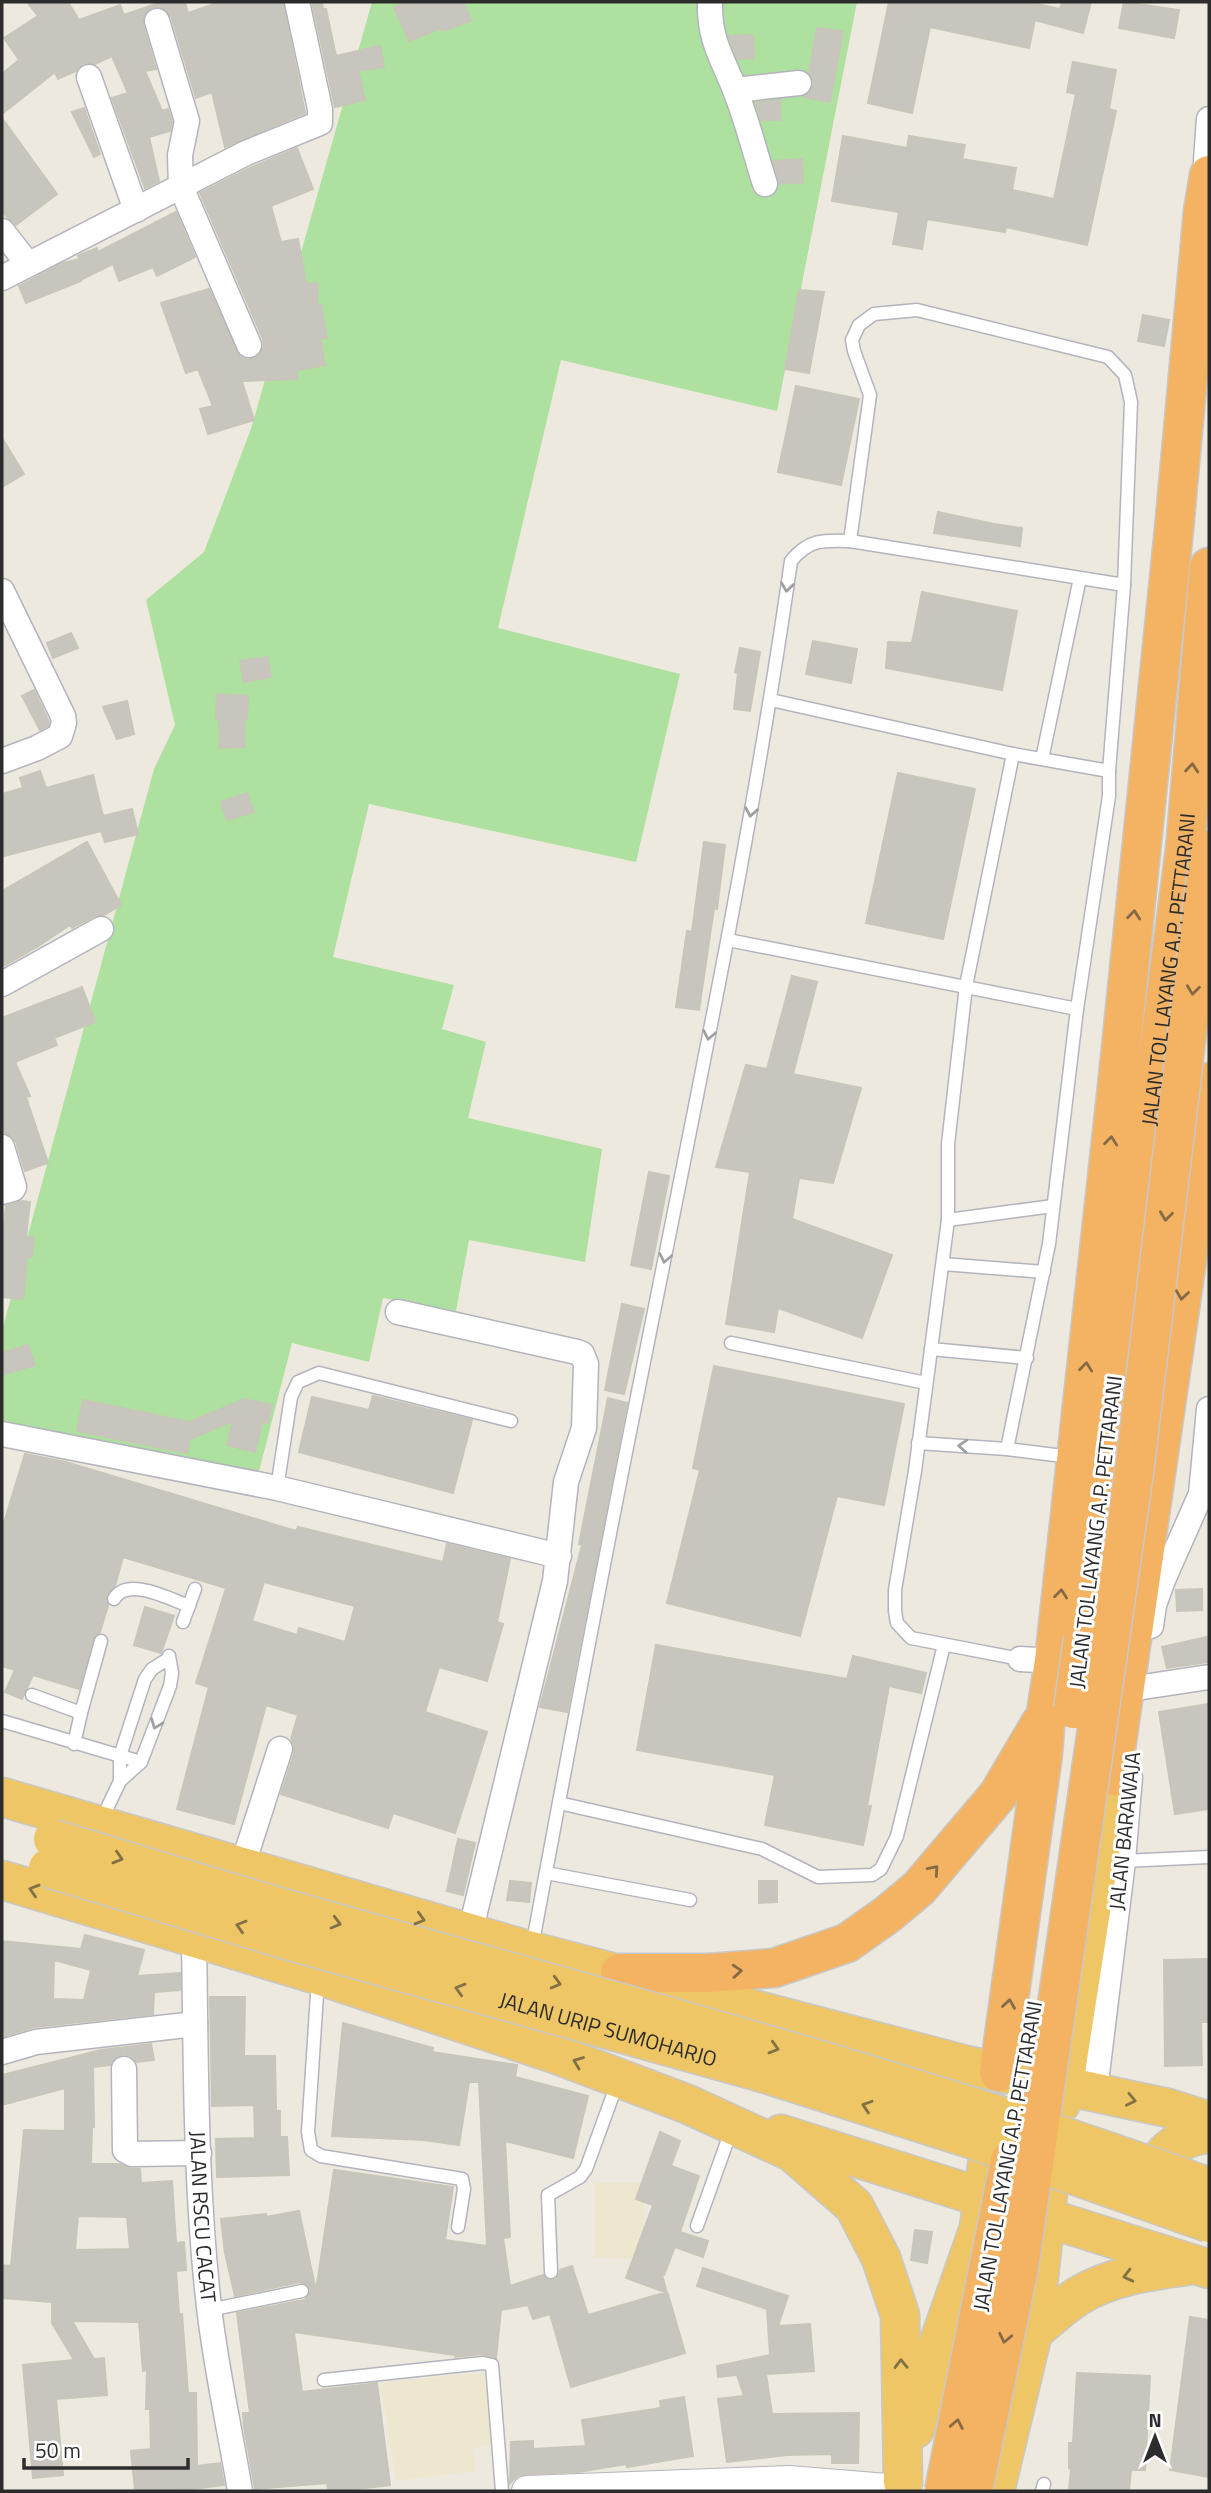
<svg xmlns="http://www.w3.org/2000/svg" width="1211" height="2493" font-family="'Titillium Web',sans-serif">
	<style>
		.education { fill: #ede7d0 }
		.green { fill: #aee09f }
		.building { fill: #c8c5bf; stroke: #c8c5b9; stroke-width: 2; fill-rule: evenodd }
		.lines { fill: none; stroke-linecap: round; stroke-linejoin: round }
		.service-casing { stroke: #b3b4be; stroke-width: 15 }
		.minor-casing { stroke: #b3b4be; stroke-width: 27 }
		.tertiary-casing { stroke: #b3b4be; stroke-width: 32 }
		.trunk-casing { stroke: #c8c8c8; stroke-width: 41 }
		.motorway-casing { stroke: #c8c8c8; stroke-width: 41 }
		.service { stroke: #fff; stroke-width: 12 }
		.minor { stroke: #fff; stroke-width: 24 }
		.tertiary { stroke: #fff; stroke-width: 30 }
		.trunk { stroke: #eec666; stroke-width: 38 }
		.motorway { stroke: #f4b363; stroke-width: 38 }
		.trunk-bridge-casing { stroke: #c8c8c8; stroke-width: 41; stroke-linecap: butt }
		.motorway-bridge-casing { stroke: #c8c8c8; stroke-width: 41; stroke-linecap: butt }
		.trunk-bridge { stroke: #eec666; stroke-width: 38 }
		.motorway-bridge { stroke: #f4b363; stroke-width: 38 }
		.oneway { stroke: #a0a0a0 }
		.oneway2 { stroke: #866945 }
		.oneway3 { stroke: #837146 }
		.labels { text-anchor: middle; stroke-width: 6; stroke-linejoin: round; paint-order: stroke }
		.street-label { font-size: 21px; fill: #2c2c2c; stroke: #fff }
	</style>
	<rect width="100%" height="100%" fill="#ede9df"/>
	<g class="education">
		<rect x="594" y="2183" width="50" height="75"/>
		<polygon points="484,2372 494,2444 473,2448 475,2471 396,2481 380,2383"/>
	</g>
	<polygon class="green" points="372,2 857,2 777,411 561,360 498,628 680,674 636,862 369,804 333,957 454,985 442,1029 486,1042 468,1118 602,1149 585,1262 469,1240 456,1311 383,1298 369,1362 292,1343 258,1475 2,1426 2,1331 154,769 175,725 146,600 204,552 251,429"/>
	<g class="building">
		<polygon points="27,2 68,2 79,20 120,5 124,15 161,2 185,2 188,13 220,2 283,2 305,113 225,147 212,92 196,98 171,16 161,7 152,7 143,17 143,25 156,69 145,71 162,111 168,109 172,122 170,131 149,137 159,181 145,188 112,98 128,93 112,56 95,64 83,63 76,71 58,79 55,72 2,114 2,74 19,60 4,38 38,16"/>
		<polygon points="312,2 322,2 323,9 326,9 336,56 380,46 384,67 358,71 365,100 335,107"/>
		<polygon points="408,2 464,2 471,21 442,31 441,28 409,41 394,7"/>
		<polygon points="889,2 1029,2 1060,9 1062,2 1091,2 1083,33 1035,20 1029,48 930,27 912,113 868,103"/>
		<polygon points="1124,2 1179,10 1174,38 1119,28"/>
		<polygon points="817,28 843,31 830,102 805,97 813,88 814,81 809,72"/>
		<polygon points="753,35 754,58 738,59 729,36"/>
		<polygon points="1073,62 1116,70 1109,109 1116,111 1087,245 1006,227 1005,232 927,219 922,249 893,244 899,212 832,201 843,136 907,148 909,136 965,145 962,159 1016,168 1012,190 1054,199 1076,94 1067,92"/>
		<polygon points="780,100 780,120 761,120 756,103"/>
		<polygon points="84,108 100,154 94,157 72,112"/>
		<polygon points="2,118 57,194 16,225 2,212"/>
		<polygon points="297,148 313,189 271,206 281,242 298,239 306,283 318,284 317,305 321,305 327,338 320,339 325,365 297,370 297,379 242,381 254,420 208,434 200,409 213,406 198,369 186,373 161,303 209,289 240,356 248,360 260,354 264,347 263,339 200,193 252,167"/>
		<polygon points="802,159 803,182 779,184 773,161"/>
		<polygon points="176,212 195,257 157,276 153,267 119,281 113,264 80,280 81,281 26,303 19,286 63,263 80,259 78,256 82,254 97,248 98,252"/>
		<polygon points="799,290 824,292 809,373 785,369"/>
		<polygon points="1143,315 1169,320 1164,346 1138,341"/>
		<polygon points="796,386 859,399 841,485 778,472"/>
		<polygon points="2,438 24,474 2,487"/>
		<polygon points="938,512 994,524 1022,528 1020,546 934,533"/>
		<polygon points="922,592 1017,611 1002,690 886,668 888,642 912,643"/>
		<polygon points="71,633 78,648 53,658 47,643"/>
		<polygon points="813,641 857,649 851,683 806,674"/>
		<polygon points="740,648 760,652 750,711 734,709 738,673 735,672"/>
		<polygon points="267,657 271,677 244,682 240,661"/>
		<polygon points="34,690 49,722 48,726 40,730 22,696"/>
		<polygon points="217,694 248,696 247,719 244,719 245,747 220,748 219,718 216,718"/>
		<polygon points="127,701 134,734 117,739 103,707"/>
		<polygon points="40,771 46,788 93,775 103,816 132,809 138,834 105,842 101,831 4,856 2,847 2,794 23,788 20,778"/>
		<polygon points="898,773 975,789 943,939 866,923"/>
		<polygon points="247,793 254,812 227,820 221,802"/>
		<polygon points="87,842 121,905 104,915 94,916 72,928 70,925 40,945 2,967 2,891"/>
		<polygon points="704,842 725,845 717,909 714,908 699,1010 676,1007 687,931 692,932"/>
		<polygon points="792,976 817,982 793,1074 861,1088 833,1183 799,1178 792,1219 892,1255 862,1338 778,1308 774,1332 726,1324 750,1172 716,1167 746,1065 767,1069"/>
		<polygon points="82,987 95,1022 54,1038 57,1045 15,1062 30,1096 26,1097 48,1163 25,1171 16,1142 12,1136 3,1133 2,1129 2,1018"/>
		<polygon points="649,1172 669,1176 651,1269 631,1265"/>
		<polygon points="22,1201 30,1202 26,1237 34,1238 32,1257 27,1257 23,1299 2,1297 2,1241 6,1206"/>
		<polygon points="622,1304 644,1309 624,1394 605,1390"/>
		<polygon points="28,1345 35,1365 2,1375 2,1353"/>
		<polygon points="714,1366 904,1404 884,1505 837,1496 800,1636 667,1603 700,1470 693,1468"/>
		<polygon points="373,1396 472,1420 453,1493 299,1452 312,1397 369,1410"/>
		<polygon points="608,1398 627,1403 567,1712 540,1707 582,1545 579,1544"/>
		<polygon points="244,1399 272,1405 268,1423 262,1422 255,1452 227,1445 233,1421 190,1439 187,1453 77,1431 83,1400 190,1422"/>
		<path d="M25,1454L66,1462L296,1531L298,1527L443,1562L447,1544L510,1559L497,1622L503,1624L487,1681L439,1667L425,1712L487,1732L455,1833L393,1813L388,1828L281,1794L294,1754V1745L291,1739L298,1715L266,1705L234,1824L177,1809L209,1687L196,1683L226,1588L123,1557L115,1586L106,1596L108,1606L100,1632L93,1639L79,1689L33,1675L22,1699L5,1692L15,1670L2,1666V1529ZM264,1582L355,1606L345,1642L299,1628L297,1635L252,1621Z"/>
		<polygon points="1202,1589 1202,1610 1177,1611 1176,1590"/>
		<polygon points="145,1607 174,1616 161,1653 134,1645"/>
		<polygon points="1207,1637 1207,1644 1209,1644 1209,1662 1167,1668 1162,1647"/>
		<polygon points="656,1645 847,1679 853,1656 926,1673 921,1693 889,1686 867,1806 871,1806 863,1845 765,1825 775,1775 637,1750"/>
		<polygon points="1209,1704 1209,1809 1175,1814 1159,1712"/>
		<polygon points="458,1839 475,1843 463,1895 447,1891"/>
		<polygon points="510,1881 531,1883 529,1902 507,1900"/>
		<polygon points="759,1881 777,1881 777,1902 759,1903"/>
		<path d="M85,1935L144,1950L137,1976L180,1973V1990L154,1992L153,2014L34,2027L2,2037V1941L81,1949ZM54,1960L91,1970L84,2000L53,1999Z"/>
		<polygon points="1209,1959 1209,2022 1201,2022 1202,2065 1165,2066 1164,1960"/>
		<polygon points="210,1997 245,1997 244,2056 275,2056 276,2111 280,2111 280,2137 287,2137 289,2175 217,2177 216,2139 255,2138 254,2105 212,2106"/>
		<polygon points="343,2023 433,2048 432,2052 517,2065 515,2077 588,2096 573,2158 505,2141 510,2237 503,2238 510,2286 543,2275 548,2280 555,2280 559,2275 560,2270 572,2266 588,2315 660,2294 668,2294 685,2353 571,2387 550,2314 533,2319 528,2305 501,2310 496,2358 482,2354 455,2357 455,2355 294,2332 302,2392 377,2383 390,2485 339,2491 328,2491 327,2483 255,2489 244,2427 243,2413 250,2413 237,2313 304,2300 308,2297 311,2290 308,2285 300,2282 235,2296 225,2253 221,2219 266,2214 266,2217 299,2211 316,2291 334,2170 453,2187 445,2240 487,2246 479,2082 469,2082 459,2145 424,2140 332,2136"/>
		<path d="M151,2044L154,2060L137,2062L131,2056L123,2054L116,2057L110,2065L93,2067L94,2127H92L91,2164H120L132,2169H140L141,2183L172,2181L176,2243L184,2242L186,2270L176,2271L179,2314H182L188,2393H196L197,2466L220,2463L224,2485L178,2491H135L131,2451L151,2449L150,2409H146L147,2370L143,2371L139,2322L72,2321L94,2359L104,2358L107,2395L56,2399L63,2475L33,2478L23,2365L74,2360L52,2323V2302L2,2298V2265L11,2266L24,2130L65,2131V2088L2,2105V2075L101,2050ZM78,2216L127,2217L130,2249L75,2250Z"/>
		<polygon points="660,2132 680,2141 671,2166 699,2176 680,2232 708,2241 703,2257 675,2247 664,2275 662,2275 667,2293 626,2278 653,2205 636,2199"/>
		<polygon points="915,2230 932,2232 927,2263 911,2260"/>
		<polygon points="703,2268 788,2296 778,2326 810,2324 814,2371 766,2374 772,2414 859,2413 858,2463 832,2463 832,2454 787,2455 727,2462 718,2399 744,2396 737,2375 718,2377 717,2366 770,2355 767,2309 697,2286"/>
		<polygon points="1190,2317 1209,2320 1209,2477 1170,2470"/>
		<polygon points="1077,2373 1150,2376 1145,2470 1131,2470 1129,2491 1069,2491 1071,2468 1069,2468 1069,2443 1073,2443"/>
		<polygon points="684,2397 693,2456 627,2467 626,2464 578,2472 526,2474 518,2476 510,2483 511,2442 533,2441 533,2449 586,2446 582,2420 661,2408 660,2401"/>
	</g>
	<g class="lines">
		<g class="service-casing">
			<g id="service">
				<polyline points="850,541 870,395 854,351 852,340 859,325 874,314 917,310 1108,357 1125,375 1131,402 1124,585 1109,771"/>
				<polyline points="771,700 1013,754 1109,771 1109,796 1077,1009"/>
				<polyline points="1013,754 966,986 948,1144 948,1220 915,1471 895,1590 895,1611 897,1623 911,1638 1020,1659"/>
				<polyline points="1042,759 1080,578"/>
				<polyline points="728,940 1077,1009 1049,1244 1007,1449"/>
				<polyline points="948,1220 1053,1206"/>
				<polyline points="943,1264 1044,1272"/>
				<polyline points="731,1343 926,1383"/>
				<polyline points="931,1349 1027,1358"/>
				<polyline points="918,1443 1007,1449 1071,1457"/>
				<polyline points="277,1488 291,1397 298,1382 319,1373 511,1421"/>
				<path d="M114,1599C127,1576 170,1599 189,1606"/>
				<polyline points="183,1622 195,1589"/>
				<polyline points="32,1695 81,1713 101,1641"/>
				<polyline points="2,1721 141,1762"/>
				<polyline points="74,1744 81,1713"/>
				<polyline points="120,1781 120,1756 145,1679 152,1669 168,1659"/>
				<polyline points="559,1803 762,1849 818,1877 872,1875 881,1869 897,1836 944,1645"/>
				<polyline points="101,1821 120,1781 141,1762 170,1686 172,1673 169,1656"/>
				<polyline points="1123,1861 1209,1857"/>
				<polyline points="546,1873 690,1900"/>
				<path d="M532,1947C566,1764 600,1580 637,1397C692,1119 751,842 791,561C809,539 823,540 850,541L1124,585"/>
				<polyline points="318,1979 308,2132 311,2150 321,2156 462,2179 464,2189 458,2227"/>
				<polyline points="697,2226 732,2128"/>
				<polyline points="551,2272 548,2195 580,2177 586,2169 618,2081"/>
				<polyline points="209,2310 302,2291"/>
				<polyline points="324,2380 483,2363 492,2365 502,2491"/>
				<polyline points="1042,2491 1044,2484"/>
			</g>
		</g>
		<g class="minor-casing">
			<g id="minor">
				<path d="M710,2C709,40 722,57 735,90C747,120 755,153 765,184"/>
				<polyline points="157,21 187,121 180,155 181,187 249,345"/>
				<polyline points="89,77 136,210"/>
				<polyline points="735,90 799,83"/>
				<polyline points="1204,189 1209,119"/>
				<polyline points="2,231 28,264"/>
				<polyline points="2,278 246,153 320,123 320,109 297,2"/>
				<polyline points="2,591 63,716 64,723 60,736 37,748 2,761"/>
				<polyline points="2,984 101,929"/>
				<polyline points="2,1147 14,1187 13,1189 2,1192"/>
				<polyline points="398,1312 577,1352 582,1354 586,1364 584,1428 566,1482 555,1581 470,1933"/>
				<polyline points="2,1434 277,1488 559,1556"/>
				<polyline points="1151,1626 1154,1605 1163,1580 1201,1494 1209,1409"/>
				<polyline points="1020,1659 1054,1661"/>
				<polyline points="1143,1687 1209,1677"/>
				<polyline points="242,1867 280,1749"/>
				<path id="s1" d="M194,1939C196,2061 195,2185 209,2307C216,2369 230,2430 240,2491"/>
				<polyline points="2,2052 36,2042 195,2024"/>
				<polyline points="124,2069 125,2150 132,2154 199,2153"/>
				<polyline points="1096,2082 1123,1861 1130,1777"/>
			</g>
		</g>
		<g class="tertiary-casing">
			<polyline id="tertiary" points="527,2491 789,2481 899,2490"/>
		</g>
		<g class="trunk-casing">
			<g id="trunk">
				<polyline points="2,1797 531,1951 966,2065 1168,2108 1209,2121"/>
				<polyline points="2,1880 318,1975 558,2055 687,2104 792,2152 854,2206 881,2258 900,2315 903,2482"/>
				<polyline points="1061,2103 1112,1776"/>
				<polyline points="781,2134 1209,2269"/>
				<path d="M1151,2197C1151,2158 1171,2139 1209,2133"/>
				<path d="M1033,2332C1048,2320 1063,2305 1080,2295C1112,2276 1150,2271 1186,2266"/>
				<polyline points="915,2429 931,2365 979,2228 994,2112"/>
				<polyline points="995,2491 1033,2332 1049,2184"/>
			</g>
		</g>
		<g class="motorway-casing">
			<g id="motorway">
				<path id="s2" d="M1083,1638L1185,849L1209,567"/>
				<polyline points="1112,1776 1186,1267 1209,1082"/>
				<polyline points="620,1973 709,1973 774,1968 847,1943 888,1914 919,1888 998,1795 1040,1724"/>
				<polyline points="999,2072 1043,1754 1046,1713 1054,1661 1118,1077 1174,529 1203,211 1209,175"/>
			</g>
		</g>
		<use href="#service" class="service"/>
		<use href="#minor" class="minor"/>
		<use href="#tertiary" class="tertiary"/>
		<use href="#trunk" class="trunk"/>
		<use href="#motorway" class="motorway"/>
		<g class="trunk-bridge-casing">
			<g id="trunk-bridge">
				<path d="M53,1839C134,1863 215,1889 297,1912C602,1999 911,2078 1209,2187"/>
				<path id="s3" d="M48,1868L287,1940L763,2073L977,2141L1209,2223"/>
			</g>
		</g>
		<g class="motorway-bridge-casing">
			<g id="motorway-bridge">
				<polyline points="1073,1709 1083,1638"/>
				<polyline points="944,2491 1010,2160"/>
				<polyline points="973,2491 1019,2267 1134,1473 1209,850"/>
			</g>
		</g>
		<use href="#trunk-bridge" class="trunk-bridge"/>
		<use href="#motorway-bridge" class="motorway-bridge"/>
	</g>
	<defs><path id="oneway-chevron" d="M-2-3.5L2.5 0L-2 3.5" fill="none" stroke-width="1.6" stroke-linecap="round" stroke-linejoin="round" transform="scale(1.75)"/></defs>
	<g class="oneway">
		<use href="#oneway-chevron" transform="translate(787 587) rotate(98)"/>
		<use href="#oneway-chevron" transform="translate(751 812) rotate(100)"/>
		<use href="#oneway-chevron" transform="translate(709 1035) rotate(101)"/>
		<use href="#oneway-chevron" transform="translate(665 1258) rotate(101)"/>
		<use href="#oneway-chevron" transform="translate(963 1446) rotate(-176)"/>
		<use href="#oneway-chevron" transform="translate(156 1724) rotate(111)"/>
	</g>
	<g class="oneway2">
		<use href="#oneway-chevron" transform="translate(1192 768) rotate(-85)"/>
		<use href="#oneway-chevron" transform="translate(1134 915) rotate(-84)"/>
		<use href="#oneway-chevron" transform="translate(1193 990) rotate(97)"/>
		<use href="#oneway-chevron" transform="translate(1111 1141) rotate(-84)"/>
		<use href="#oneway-chevron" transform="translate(1166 1216) rotate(97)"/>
		<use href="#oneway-chevron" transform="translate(1182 1295) rotate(98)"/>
		<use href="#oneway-chevron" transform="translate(1086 1367) rotate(-84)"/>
		<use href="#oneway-chevron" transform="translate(1061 1594) rotate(-84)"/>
		<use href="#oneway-chevron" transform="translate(934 1870) rotate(-49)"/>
		<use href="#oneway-chevron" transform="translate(737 1971) rotate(-4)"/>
		<use href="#oneway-chevron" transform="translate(1009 2004) rotate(-82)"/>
		<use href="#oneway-chevron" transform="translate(1005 2338) rotate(102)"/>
		<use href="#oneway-chevron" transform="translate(957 2424) rotate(-79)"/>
	</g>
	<g class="oneway3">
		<use href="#oneway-chevron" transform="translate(118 1858) rotate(17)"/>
		<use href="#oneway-chevron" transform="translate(34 1890) rotate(-163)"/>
		<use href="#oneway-chevron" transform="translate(420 1919) rotate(16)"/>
		<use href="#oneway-chevron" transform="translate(336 1923) rotate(15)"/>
		<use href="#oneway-chevron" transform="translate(241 1926) rotate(-163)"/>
		<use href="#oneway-chevron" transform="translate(556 1983) rotate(15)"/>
		<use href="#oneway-chevron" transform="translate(460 1989) rotate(-164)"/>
		<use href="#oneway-chevron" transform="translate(774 2048) rotate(16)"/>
		<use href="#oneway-chevron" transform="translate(578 2062) rotate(-159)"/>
		<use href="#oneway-chevron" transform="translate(1131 2100) rotate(12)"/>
		<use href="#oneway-chevron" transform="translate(867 2106) rotate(-162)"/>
		<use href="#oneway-chevron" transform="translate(1128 2276) rotate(166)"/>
		<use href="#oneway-chevron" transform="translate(901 2364) rotate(-91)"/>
	</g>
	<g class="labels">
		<g class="street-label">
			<text dy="7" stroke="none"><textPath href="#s2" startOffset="674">JALAN TOL LAYANG A.P. PETTARANI</textPath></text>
			<text transform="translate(1096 1532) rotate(-83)" y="7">JALAN TOL LAYANG A.P. PETTARANI</text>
			<text transform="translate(1125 1831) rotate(-84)" y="7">JALAN BARAWAJA</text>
			<text dy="7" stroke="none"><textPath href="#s3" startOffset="583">JALAN URIP SUMOHARJO</textPath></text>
			<text transform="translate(1008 2156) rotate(-80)" y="7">JALAN TOL LAYANG A.P. PETTARANI</text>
			<text dy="7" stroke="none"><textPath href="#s1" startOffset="278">JALAN RSCU CACAT</textPath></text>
		</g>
	</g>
	<rect width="1211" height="2493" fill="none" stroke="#2c2c2c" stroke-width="7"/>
	<g transform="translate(1155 2437)" stroke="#ffffff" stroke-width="5" paint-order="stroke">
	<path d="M0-5L12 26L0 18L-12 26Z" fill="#2c2c2c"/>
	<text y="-10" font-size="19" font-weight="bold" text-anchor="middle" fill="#2c2c2c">N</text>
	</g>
	<path d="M24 2458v10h164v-10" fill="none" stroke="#2c2c2c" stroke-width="3.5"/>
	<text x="35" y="2458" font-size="21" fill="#2c2c2c" stroke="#ffffff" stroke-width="5" paint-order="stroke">50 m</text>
</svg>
